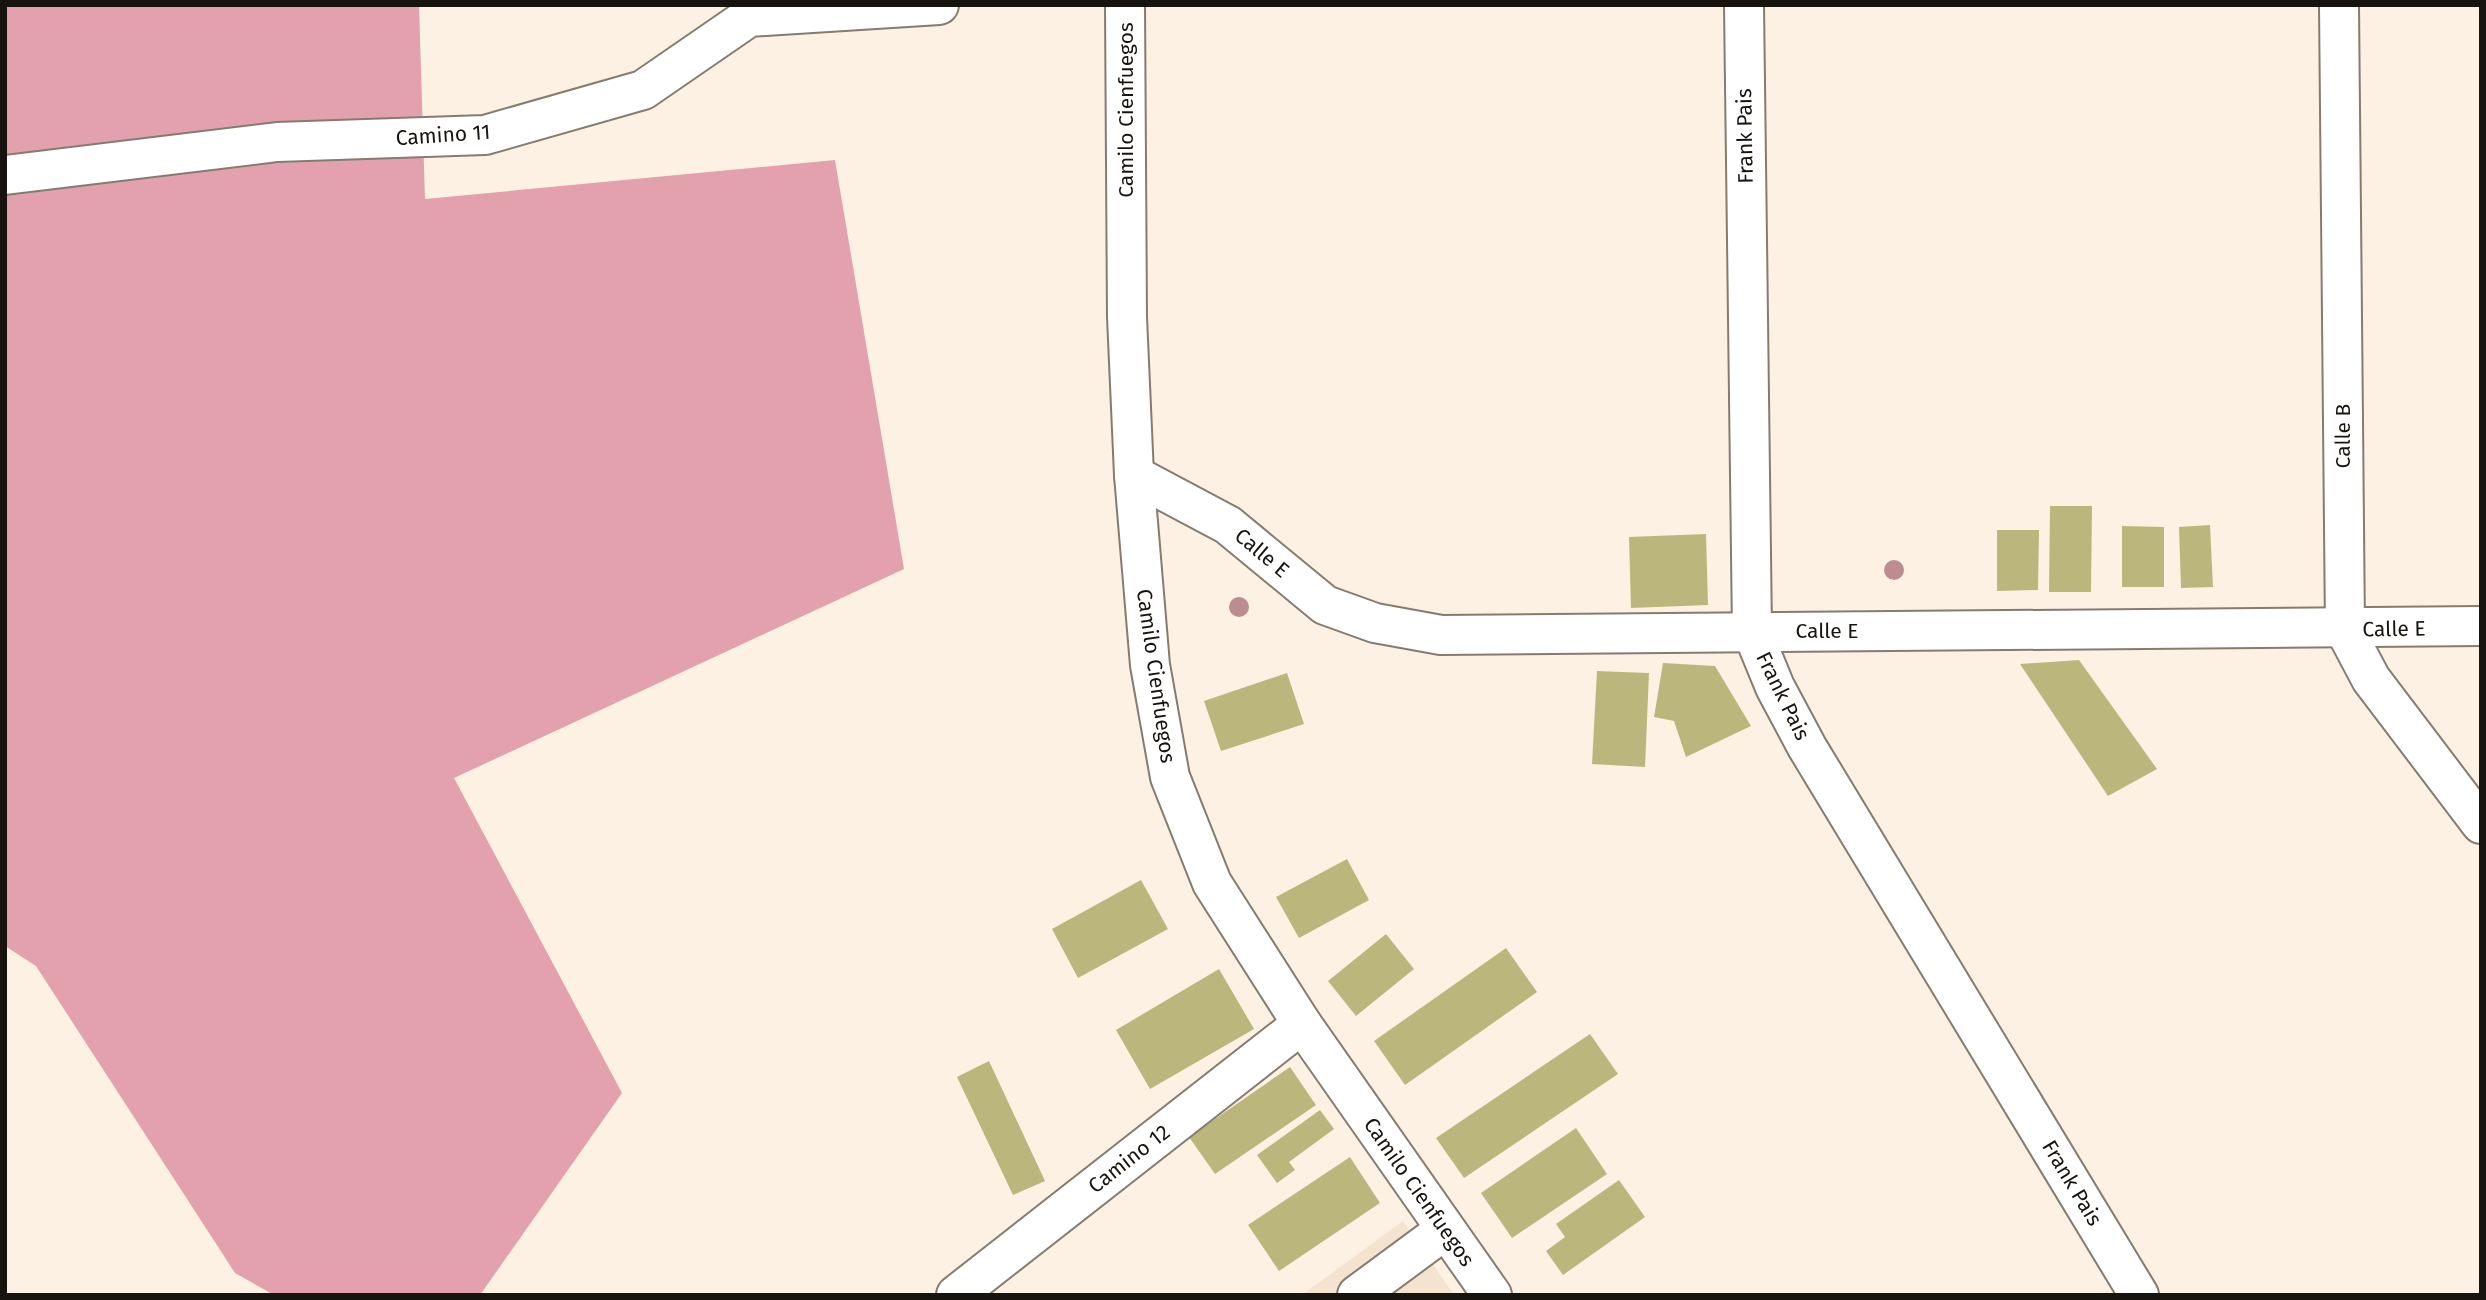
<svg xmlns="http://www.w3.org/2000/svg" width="2486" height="1300" font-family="'Fira Sans',sans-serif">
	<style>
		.built { fill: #f3e3cf }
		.forest { fill: #e2a1ac }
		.building { fill: #bbb77c }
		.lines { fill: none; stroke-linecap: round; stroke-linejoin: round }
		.minor-casing { stroke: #857c70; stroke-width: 42 }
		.minor { stroke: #fff; stroke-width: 38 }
		.tree { fill: #bc8c90 }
		.labels { text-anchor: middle; stroke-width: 5; stroke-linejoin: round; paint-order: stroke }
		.street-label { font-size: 21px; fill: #17130f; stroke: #fff }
	</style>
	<rect width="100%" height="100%" fill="#fcf1e3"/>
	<polygon class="built" points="1403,1221 1454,1295 1302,1295"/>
	<polygon class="forest" points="5,5 419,5 425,199 835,160 904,569 454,778 622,1093 480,1295 274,1295 235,1273 36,966 5,946"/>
	<g class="building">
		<polygon points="2050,506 2092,506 2091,592 2049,592"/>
		<polygon points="2210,525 2213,587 2181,588 2179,527"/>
		<polygon points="2122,526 2164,527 2164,587 2122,587"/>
		<polygon points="1997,530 2039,530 2038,590 1997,591"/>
		<polygon points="1706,534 1708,605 1631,608 1629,537"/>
		<polygon points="2079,660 2157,769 2108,796 2020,664"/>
		<polygon points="1663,663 1715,666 1751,726 1686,757 1674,721 1654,717"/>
		<polygon points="1597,671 1649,673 1645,767 1592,764"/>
		<polygon points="1287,673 1304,724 1221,751 1204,701"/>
		<polygon points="1347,859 1369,900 1299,938 1276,897"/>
		<polygon points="1141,880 1168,929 1078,978 1052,929"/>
		<polygon points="1386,934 1414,969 1356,1016 1328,981"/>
		<polygon points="1506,948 1537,992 1405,1085 1374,1041"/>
		<polygon points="1219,969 1254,1029 1150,1089 1116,1030"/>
		<polygon points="1590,1034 1618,1074 1464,1178 1436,1138"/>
		<polygon points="989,1061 1045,1181 1013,1195 957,1077"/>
		<polygon points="1290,1067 1316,1105 1215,1174 1189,1137"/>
		<polygon points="1320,1110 1334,1129 1289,1162 1295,1170 1277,1183 1257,1155"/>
		<polygon points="1576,1128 1607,1174 1512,1238 1481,1193"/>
		<polygon points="1350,1157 1380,1203 1279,1271 1248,1225"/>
		<polygon points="1619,1180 1645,1217 1563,1275 1546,1251 1565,1237 1556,1224"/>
	</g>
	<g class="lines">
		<g class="minor-casing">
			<g id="minor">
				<polyline points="1125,5 1127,317 1134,475 1150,665 1170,777 1212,883 1302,1024 1492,1295"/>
				<polyline points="1744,5 1752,631 1775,687 1807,747 2139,1295"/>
				<polyline points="2339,5 2345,630 2371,679 2481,824"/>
				<polyline points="5,175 277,142 485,135 643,90 749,17 939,5"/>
				<polyline points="1134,475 1228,525 1325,605 1375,623 1441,635 2481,626"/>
				<polyline points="956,1295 1302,1024"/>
				<polyline points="1357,1295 1445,1230"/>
			</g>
		</g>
		<use href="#minor" class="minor"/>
	</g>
	<g class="tree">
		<circle cx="1894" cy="570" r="10"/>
		<circle cx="1239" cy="607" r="10"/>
	</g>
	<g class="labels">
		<g class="street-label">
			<text transform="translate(1126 110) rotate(-90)" y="7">Camilo Cienfuegos</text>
			<text transform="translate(443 135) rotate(-4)" y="7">Camino 11</text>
			<text transform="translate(1745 136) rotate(-91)" y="7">Frank Pais</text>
			<text transform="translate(2343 436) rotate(-90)" y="7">Calle B</text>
			<text transform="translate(1262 553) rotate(40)" y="7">Calle E</text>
			<text transform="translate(2394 629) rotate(-1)" y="7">Calle E</text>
			<text x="1827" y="638">Calle E</text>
			<text transform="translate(1156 676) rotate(82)" y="7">Camilo Cienfuegos</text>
			<text transform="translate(1783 696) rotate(64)" y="7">Frank Pais</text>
			<text transform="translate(1129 1159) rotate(-38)" y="7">Camino 12</text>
			<text transform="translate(2072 1183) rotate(59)" y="7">Frank Pais</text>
			<text transform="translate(1419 1192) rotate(55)" y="7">Camilo Cienfuegos</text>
		</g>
	</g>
	<rect width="2486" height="1300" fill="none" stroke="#17130f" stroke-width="14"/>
</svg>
